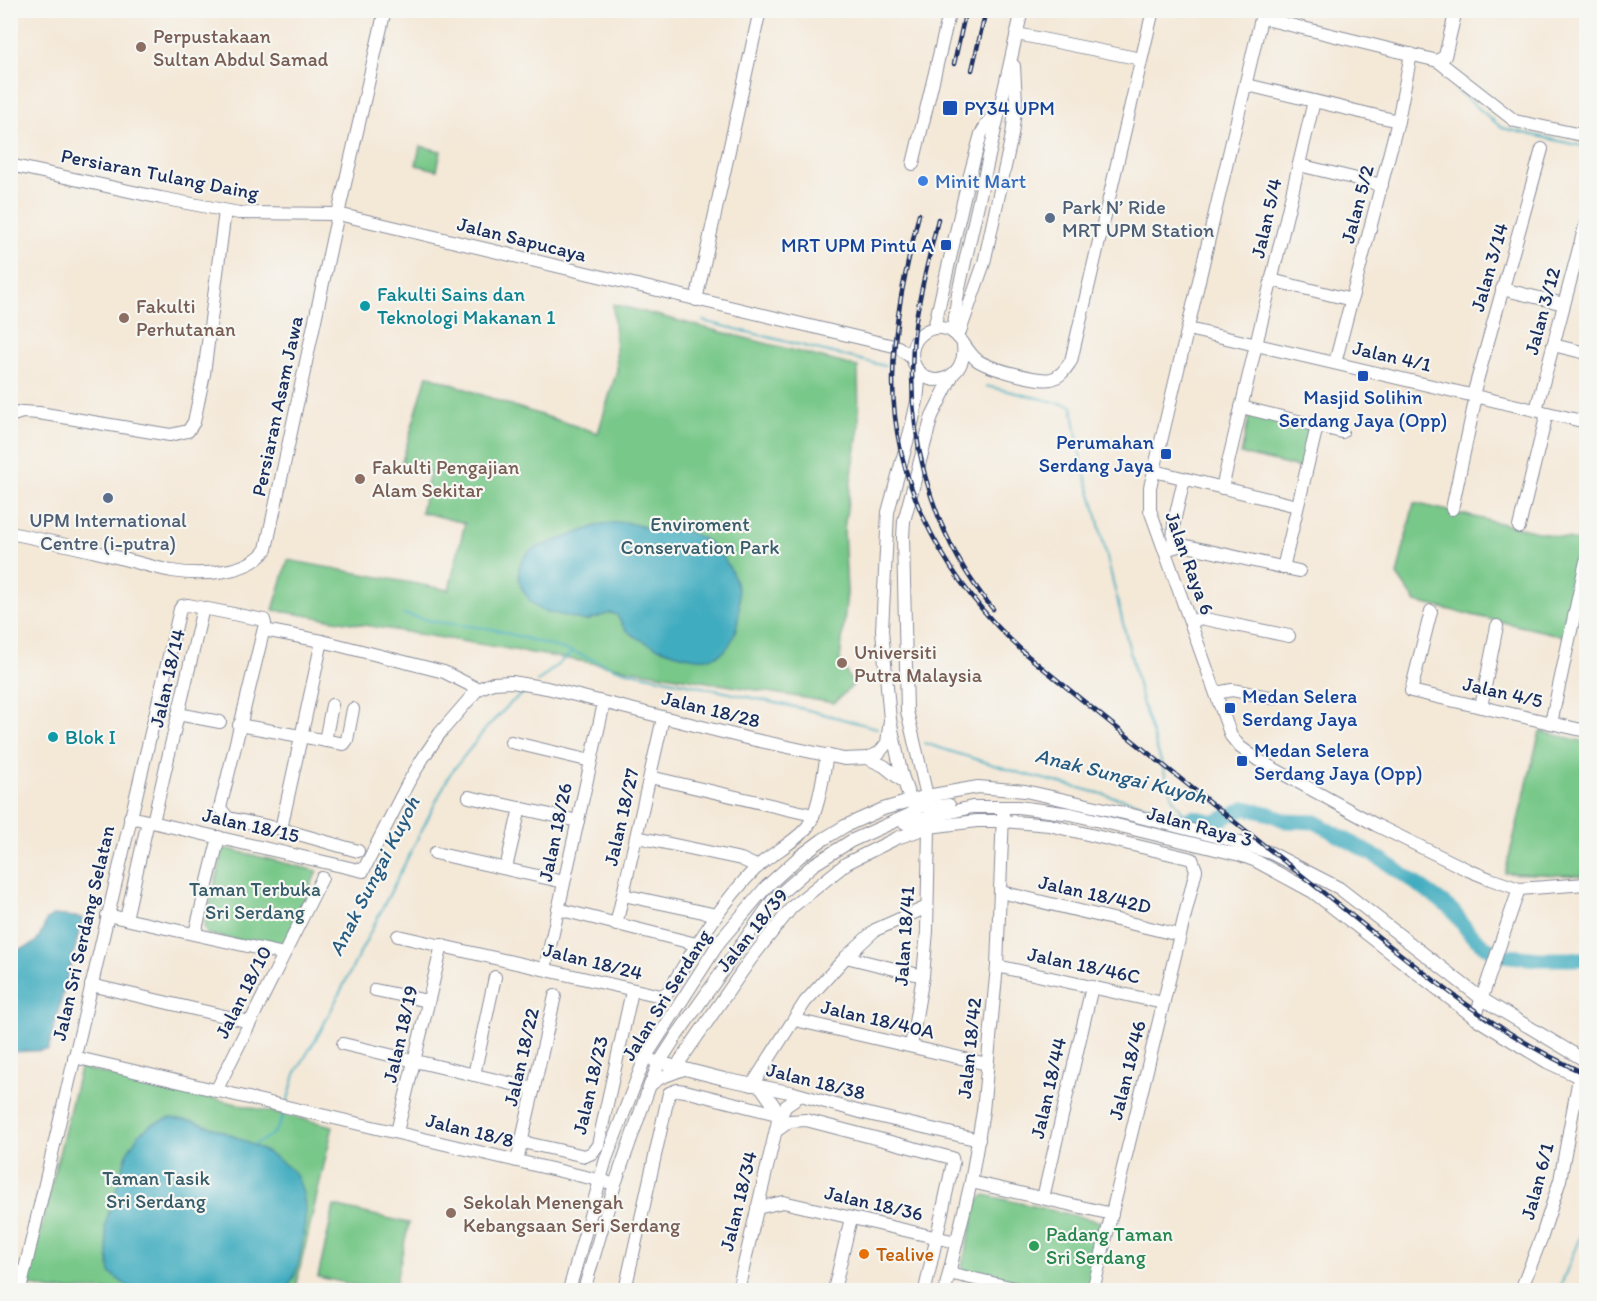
<svg xmlns="http://www.w3.org/2000/svg" width="1597" height="1301" font-family="Itim,sans-serif">
	<style>
		.green { fill: #78c889; stroke: #4a7c74; stroke-width: 1.5 }
		.water { fill: #40acbf; stroke: #2e6e8e; stroke-width: 1.5 }
		.lines { fill: none; stroke-linecap: round; stroke-linejoin: round }
		.stream { stroke: #40acbf; stroke-width: 2 }
		.river { stroke: #40acbf; stroke-width: 15 }
		.minor-casing { stroke: #888c9a; stroke-width: 14 }
		.minor { stroke: #fff; stroke-width: 12 }
		.rail-casing { stroke: #1b2f5e; stroke-width: 4.5 }
		.rail { stroke: #f6f6f2; stroke-width: 2; stroke-dasharray: 7; stroke-linecap: butt }
		.education-dot { fill: #8d6e63; stroke: #f6f6f2; stroke-width: 2 }
		.transit-dot { fill: #1a4fb4; stroke: #f6f6f2; stroke-width: 2 }
		.shop-dot { fill: #3f7fe0; stroke: #f6f6f2; stroke-width: 2 }
		.service-dot { fill: #5c6f8a; stroke: #f6f6f2; stroke-width: 2 }
		.culture-dot { fill: #0f9aa8; stroke: #f6f6f2; stroke-width: 2 }
		.leisure-dot { fill: #2e9e5b; stroke: #f6f6f2; stroke-width: 2 }
		.food-dot { fill: #e8710a; stroke: #f6f6f2; stroke-width: 2 }
		.labels { text-anchor: middle; stroke-width: 4.5; stroke-linejoin: round; paint-order: stroke }
		.education-label { font-size: 20px; fill: #785e54; stroke: #f6f6f2; text-anchor: start }
		.transit-label { font-size: 20px; fill: #164399; stroke: #f6f6f2; text-anchor: start }
		.street-label { font-size: 20px; fill: #1b2f5e; stroke: #f6f6f2 }
		.shop-label { font-size: 20px; fill: #366cbe; stroke: #f6f6f2; text-anchor: start }
		.service-label { font-size: 20px; fill: #4e5e75; stroke: #f6f6f2; text-anchor: start }
		.culture-label { font-size: 20px; fill: #0d838f; stroke: #f6f6f2; text-anchor: start }
		.park-label { font-size: 20px; fill: #375d6b; stroke: #f6f6f2 }
		.leisure-label { font-size: 20px; fill: #27864d; stroke: #f6f6f2; text-anchor: start }
		.food-label { font-size: 20px; fill: #c56008; stroke: #f6f6f2; text-anchor: start }
		.water-label { font-size: 21px; font-style: italic; fill: #285b80; stroke: #f6f6f2 }
	</style>
	<rect width="100%" height="100%" fill="#f6f6f2"/>
	<filter id="ink" filterUnits="userSpaceOnUse"><feTurbulence type="fractalNoise" baseFrequency=".0167" numOctaves="2"/><feDisplacementMap in="SourceGraphic" scale="12" xChannelSelector="R" yChannelSelector="G"/><feConvolveMatrix kernelMatrix="1 2 1 2 8 2 1 2 1" color-interpolation-filters="sRGB"/></filter>
	<filter id="wash" filterUnits="userSpaceOnUse"><feTurbulence type="fractalNoise" baseFrequency=".008" numOctaves="4" result="noise"/><feDisplacementMap in="SourceGraphic" scale="24" xChannelSelector="R" yChannelSelector="G"/><feGaussianBlur stdDeviation="1.35" result="paint"/><feColorMatrix in="noise" values="0 0 0 0 0 0 0 0 0 0 0 0 0 0 0 0 0 1.4 0 .05"/><feComposite in="paint" operator="in"/></filter>
	<g filter="url(#wash)">
		<rect width="100%" height="100%" fill="#f4e8d7"/>
		<g class="green">
			<polygon points="420,146 441,151 437,170 416,165"/>
			<polygon points="613,304 858,367 859,427 844,529 847,593 840,660 853,685 834,703 273,610 288,560 449,590 465,523 421,512 430,472 401,465 427,375 510,405 598,433 617,370"/>
			<polygon points="1250,412 1311,427 1301,468 1241,454"/>
			<polygon points="1414,503 1585,543 1563,636 1416,602 1397,575"/>
			<polygon points="1540,731 1586,742 1586,876 1505,873"/>
			<polygon points="224,848 317,871 284,948 279,949 207,934 204,927"/>
			<polygon points="80,1068 333,1126 295,1290 52,1290 27,1285"/>
			<polygon points="985,1195 1098,1221 1106,1227 1091,1290 1035,1290 967,1275 962,1265 978,1200"/>
			<polygon points="334,1206 409,1223 394,1290 378,1290 318,1277"/>
		</g>
		<g class="water">
			<path d="M625,522C633,524 640,527 648,527C661,528 675,528 688,532C723,543 742,580 739,614C737,629 733,646 720,654C702,667 647,646 630,633C623,628 621,623 617,615L610,613L586,621L540,610L530,601L521,587L519,579V568L522,560L531,550L602,524Z"/>
			<path d="M54,915L83,918L48,1050L11,1052V951C33,947 39,944 46,921Z"/>
			<path d="M171,1118C180,1120 190,1120 199,1123C222,1130 288,1157 298,1179C307,1199 306,1218 303,1238C301,1254 297,1279 285,1290H141L130,1288L110,1273L105,1225L128,1151L139,1134L152,1124Z"/>
		</g>
		<g class="lines">
			<g class="stream">
				<polyline points="1457,90 1502,128 1586,147"/>
				<polyline points="703,321 885,366"/>
				<polyline points="986,386 1072,406 1082,466 1093,500 1143,705 1173,799 1183,812 1192,817"/>
				<polyline points="403,614 436,622 493,629 573,652 617,669 804,709 877,728"/>
				<polyline points="537,682 573,652"/>
				<polyline points="924,743 1020,773 1189,816"/>
				<polyline points="287,1103 295,1074 321,1030 450,774 488,726 513,701 528,690"/>
				<path d="M254,1144C272,1137 279,1131 285,1111"/>
				<polyline points="1559,1290 1586,1221"/>
			</g>
			<polyline class="river" points="1192,817 1215,822 1246,808 1270,814 1286,821 1315,822 1384,861 1442,902 1453,911 1470,934 1484,946 1501,955 1538,959 1586,959"/>
		</g>
	</g>
	<g filter="url(#ink)">
		<g class="lines">
			<g class="minor-casing">
				<g id="minor">
					<polyline points="1263,10 1154,471 1150,487 1150,510 1231,736 1240,747 1258,760 1376,825 1468,870 1490,879 1519,889 1586,884"/>
					<polyline points="1262,18 1438,61 1515,121 1586,136"/>
					<polyline points="1017,34 1141,59"/>
					<polyline points="1438,61 1445,56 1456,10"/>
					<polyline points="1247,85 1398,121"/>
					<polyline points="913,164 950,10"/>
					<polyline points="10,165 161,198 239,213 338,214 898,347 912,358"/>
					<polyline points="1299,165 1382,185"/>
					<polyline points="10,180 13,165"/>
					<polyline points="1271,280 1352,300"/>
					<polyline points="1502,289 1564,304"/>
					<polyline points="696,300 760,10"/>
					<polyline points="934,328 965,193 981,134 995,111"/>
					<polyline points="1188,329 1586,422"/>
					<polyline points="953,332 958,293 1022,10"/>
					<polyline points="958,337 984,263 1012,135 1016,102 1014,66"/>
					<path d="M963,345C968,378 929,393 915,366C904,344 927,320 949,330C961,335 966,351 977,360C988,368 1038,382 1051,379C1061,377 1066,368 1071,361L1153,10"/>
					<polyline points="1553,345 1586,353"/>
					<polyline points="1335,363 1398,121 1411,54"/>
					<polyline points="920,372 917,401 912,424 888,512 882,630 890,720 901,772 910,800 915,805 928,807 949,805"/>
					<polyline points="1473,395 1542,149"/>
					<polyline points="1241,407 1342,432"/>
					<polyline points="1536,410 1586,222"/>
					<polyline points="10,416 22,412 39,413 170,435 188,431 194,422 204,374 225,211"/>
					<polyline points="1154,471 1297,506"/>
					<polyline points="1222,488 1314,101"/>
					<polyline points="1452,509 1476,396"/>
					<polyline points="1519,527 1547,413"/>
					<path d="M10,533C39,539 68,545 96,552C122,558 147,566 172,571C199,576 250,574 266,549L333,236L385,10"/>
					<polyline points="1173,547 1174,522 1184,479"/>
					<polyline points="1165,550 1178,546 1187,546 1299,571"/>
					<polyline points="1283,568 1317,426"/>
					<polyline points="1431,611 1411,691 1586,731"/>
					<polyline points="1191,623 1200,618 1289,636"/>
					<polyline points="264,630 322,641 444,672 478,689"/>
					<polyline points="1216,693 1232,690 1274,698"/>
					<polyline points="1481,707 1497,626"/>
					<polyline points="178,714 220,722"/>
					<polyline points="1551,723 1586,561"/>
					<polyline points="239,725 344,744 347,740 353,709"/>
					<polyline points="325,741 332,705"/>
					<polyline points="511,742 591,761"/>
					<polyline points="867,758 884,766 904,782"/>
					<polyline points="650,777 813,815"/>
					<polyline points="469,797 578,821"/>
					<polyline points="130,817 363,871 408,783 423,758 440,733 478,689 493,683 512,682 547,688 746,738 844,759 867,758 879,753 887,743 890,720"/>
					<polyline points="153,822 203,608 264,620 265,624 220,808 228,818 281,829 358,851"/>
					<polyline points="905,823 972,807 1018,807 1071,814 1240,855 1256,861 1313,892 1475,1018 1547,1062 1586,1080"/>
					<polyline points="281,829 322,641"/>
					<polyline points="637,837 741,859 758,867"/>
					<polyline points="435,853 564,882"/>
					<polyline points="506,868 520,808"/>
					<polyline points="1001,892 1179,935"/>
					<polyline points="623,895 717,915"/>
					<polyline points="558,909 696,944"/>
					<polyline points="107,915 284,954"/>
					<polyline points="126,919 148,821"/>
					<polyline points="616,925 663,718"/>
					<polyline points="195,933 219,837"/>
					<path d="M398,936L661,996L668,992C694,948 721,903 758,866C772,853 797,841 808,826C819,810 823,775 827,755"/>
					<polyline points="846,957 923,976"/>
					<polyline points="997,966 1163,1003"/>
					<polyline points="545,969 604,703"/>
					<polyline points="91,985 250,1022"/>
					<polyline points="375,990 428,1001"/>
					<polyline points="1475,1018 1519,889"/>
					<polyline points="795,1020 987,1064"/>
					<polyline points="343,1044 534,1089"/>
					<polyline points="911,1046 923,976 927,931 929,827"/>
					<polyline points="74,1057 607,1182"/>
					<polyline points="654,1061 724,1079 794,1093 864,1113 979,1140"/>
					<polyline points="680,1061 750,960 792,907 847,863 897,838 929,827 977,821 1003,821 1049,825 1192,859 1196,870 1093,1290"/>
					<polyline points="474,1075 495,977"/>
					<polyline points="650,1085 660,1078 684,1069"/>
					<polyline points="752,1085 805,1002 846,957 875,930 927,907"/>
					<polyline points="761,1087 775,1107 778,1120"/>
					<polyline points="216,1091 322,878"/>
					<polyline points="776,1131 790,1121 806,1120 952,1158 953,1163 925,1290"/>
					<polyline points="397,1132 442,945"/>
					<polyline points="522,1142 585,1156 592,1153 598,1145 632,991"/>
					<polyline points="517,1161 555,996"/>
					<polyline points="971,1182 1112,1214"/>
					<polyline points="1043,1198 1092,987"/>
					<polyline points="757,1208 783,1202 956,1242"/>
					<polyline points="949,1273 1023,1290"/>
					<polyline points="20,1290 180,609 182,606 188,605 203,608"/>
					<polyline points="569,1290 606,1159 645,1058 720,941 766,887 799,857 822,840 845,826 883,809 927,796 978,787 1025,791 1128,814 1231,840 1271,853 1339,888 1482,999 1586,1061"/>
					<polyline points="584,1290 615,1184 650,1085 659,1063 677,1035 773,900 813,865 851,841 911,814 921,806 927,796 907,711 903,537 904,521 932,416 952,376"/>
					<polyline points="625,1290 669,1093 677,1090 685,1091 777,1114"/>
					<polyline points="738,1290 778,1121 786,1106 795,1100"/>
					<polyline points="834,1290 851,1218"/>
					<polyline points="945,1290 971,1182 983,1111 997,966 1003,814"/>
					<polyline points="1521,1290 1542,1236 1560,1180 1579,1078"/>
				</g>
			</g>
			<use href="#minor" class="minor"/>
			<g class="rail-casing">
				<g id="rail">
					<polyline points="954,64 966,10"/>
					<polyline points="972,70 986,10"/>
					<path d="M919,214C906,269 893,323 893,381C893,489 949,586 1028,656C1123,734 1219,809 1315,886C1401,954 1485,1029 1586,1074"/>
					<path d="M938,219C930,255 920,290 915,326C903,426 928,531 993,609"/>
				</g>
			</g>
			<use href="#rail" class="rail"/>
		</g>
	</g>
	<g class="education-dot">
		<circle cx="141" cy="47" r="6"/>
		<circle cx="124" cy="318" r="6"/>
		<circle cx="360" cy="479" r="6"/>
		<circle cx="842" cy="663" r="6"/>
		<circle cx="451" cy="1213" r="6"/>
	</g>
	<g class="transit-dot">
		<rect x="942" y="100" width="16" height="16" rx="3"/>
		<rect x="940" y="239" width="12" height="12" rx="3"/>
		<rect x="1357" y="370" width="12" height="12" rx="3"/>
		<rect x="1160" y="448" width="12" height="12" rx="3"/>
		<rect x="1224" y="702" width="12" height="12" rx="3"/>
		<rect x="1236" y="755" width="12" height="12" rx="3"/>
	</g>
	<circle class="shop-dot" cx="923" cy="181" r="6"/>
	<g class="service-dot">
		<circle cx="1050" cy="218" r="6"/>
		<circle cx="108" cy="498" r="6"/>
	</g>
	<g class="culture-dot">
		<circle cx="365" cy="306" r="6"/>
		<circle cx="53" cy="737" r="6"/>
	</g>
	<circle class="leisure-dot" cx="1034" cy="1246" r="6"/>
	<circle class="food-dot" cx="864" cy="1254" r="6"/>
	<g class="labels">
		<g class="education-label">
			<text x="153" y="43">Perpustakaan<tspan x="153" dy="23">Sultan Abdul Samad</tspan></text>
			<text x="136" y="313">Fakulti<tspan x="136" dy="23">Perhutanan</tspan></text>
			<text x="372" y="474">Fakulti Pengajian<tspan x="372" dy="23">Alam Sekitar</tspan></text>
			<text x="854" y="659">Universiti<tspan x="854" dy="23">Putra Malaysia</tspan></text>
			<text x="463" y="1209">Sekolah Menengah<tspan x="463" dy="23">Kebangsaan Seri Serdang</tspan></text>
		</g>
		<g class="transit-label">
			<text x="964" y="115">PY34 UPM</text>
			<text x="934" y="252" text-anchor="end">MRT UPM Pintu A</text>
			<text x="1363" y="404" text-anchor="middle">Masjid Solihin<tspan x="1363" dy="23">Serdang Jaya (Opp)</tspan></text>
			<text x="1154" y="449" text-anchor="end">Perumahan<tspan x="1154" dy="23">Serdang Jaya</tspan></text>
			<text x="1242" y="703">Medan Selera<tspan x="1242" dy="23">Serdang Jaya</tspan></text>
			<text x="1254" y="757">Medan Selera<tspan x="1254" dy="23">Serdang Jaya (Opp)</tspan></text>
		</g>
		<g class="street-label">
			<text transform="translate(160 174) rotate(11)" y="7">Persiaran Tulang Daing</text>
			<text transform="translate(1357 204) rotate(-75)" y="7">Jalan 5/2</text>
			<text transform="translate(1266 218) rotate(-77)" y="7">Jalan 5/4</text>
			<text transform="translate(522 239) rotate(14)" y="7">Jalan Sapucaya</text>
			<text transform="translate(1489 267) rotate(-74)" y="7">Jalan 3/14</text>
			<text transform="translate(1542 311) rotate(-75)" y="7">Jalan 3/12</text>
			<text transform="translate(1392 356) rotate(13)" y="7">Jalan 4/1</text>
			<text transform="translate(277 406) rotate(-78)" y="7">Persiaran Asam Jawa</text>
			<text transform="translate(1190 563) rotate(70)" y="7">Jalan Raya 6</text>
			<text transform="translate(167 678) rotate(-77)" y="7">Jalan 18/14</text>
			<text transform="translate(1503 692) rotate(13)" y="7">Jalan 4/5</text>
			<text transform="translate(711 709) rotate(14)" y="7">Jalan 18/28</text>
			<text transform="translate(621 817) rotate(-77)" y="7">Jalan 18/27</text>
			<text transform="translate(251 825) rotate(13)" y="7">Jalan 18/15</text>
			<text transform="translate(1200 826) rotate(15)" y="7">Jalan Raya 3</text>
			<text transform="translate(555 832) rotate(-78)" y="7">Jalan 18/26</text>
			<text transform="translate(1095 894) rotate(13)" y="7">Jalan 18/42D</text>
			<text transform="translate(752 930) rotate(-51)" y="7">Jalan 18/39</text>
			<text transform="translate(83 933) rotate(-77)" y="7">Jalan Sri Serdang Selatan</text>
			<text transform="translate(904 936) rotate(-86)" y="7">Jalan 18/41</text>
			<text transform="translate(593 961) rotate(14)" y="7">Jalan 18/24</text>
			<text transform="translate(1084 965) rotate(12)" y="7">Jalan 18/46C</text>
			<text transform="translate(243 992) rotate(-63)" y="7">Jalan 18/10</text>
			<text transform="translate(666 995) rotate(-58)" y="7">Jalan Sri Serdang</text>
			<text transform="translate(878 1019) rotate(13)" y="7">Jalan 18/40A</text>
			<text transform="translate(400 1034) rotate(-77)" y="7">Jalan 18/19</text>
			<text transform="translate(969 1048) rotate(-84)" y="7">Jalan 18/42</text>
			<text transform="translate(521 1057) rotate(-77)" y="7">Jalan 18/22</text>
			<text transform="translate(1127 1070) rotate(-76)" y="7">Jalan 18/46</text>
			<text transform="translate(816 1081) rotate(14)" y="7">Jalan 18/38</text>
			<text transform="translate(590 1085) rotate(-77)" y="7">Jalan 18/23</text>
			<text transform="translate(1048 1088) rotate(-77)" y="7">Jalan 18/44</text>
			<text transform="translate(470 1130) rotate(14)" y="7">Jalan 18/8</text>
			<text transform="translate(1537 1181) rotate(-75)" y="7">Jalan 6/1</text>
			<text transform="translate(738 1201) rotate(-76)" y="7">Jalan 18/34</text>
			<text transform="translate(874 1203) rotate(13)" y="7">Jalan 18/36</text>
		</g>
		<g class="shop-label">
			<text x="935" y="188">Minit Mart</text>
		</g>
		<g class="service-label">
			<text x="1062" y="214">Park N’ Ride<tspan x="1062" dy="23">MRT UPM Station</tspan></text>
			<text x="108" y="527" text-anchor="middle">UPM International<tspan x="108" dy="23">Centre (i-putra)</tspan></text>
		</g>
		<g class="culture-label">
			<text x="377" y="301">Fakulti Sains dan<tspan x="377" dy="23">Teknologi Makanan 1</tspan></text>
			<text x="65" y="744">Blok I</text>
		</g>
		<g class="park-label">
			<text x="700" y="531">Enviroment<tspan x="700" dy="23">Conservation Park</tspan></text>
			<text x="255" y="896">Taman Terbuka<tspan x="255" dy="23">Sri Serdang</tspan></text>
			<text x="156" y="1185">Taman Tasik<tspan x="156" dy="23">Sri Serdang</tspan></text>
		</g>
		<g class="leisure-label">
			<text x="1046" y="1241">Padang Taman<tspan x="1046" dy="23">Sri Serdang</tspan></text>
		</g>
		<g class="food-label">
			<text x="876" y="1261">Tealive</text>
		</g>
		<g class="water-label">
			<text transform="translate(1121 776) rotate(14)" y="7">Anak Sungai Kuyoh</text>
			<text transform="translate(374 876) rotate(-63)" y="7">Anak Sungai Kuyoh</text>
		</g>
	</g>
	<rect width="1597" height="1301" fill="none" stroke="#f6f6f2" stroke-width="36"/>
</svg>
